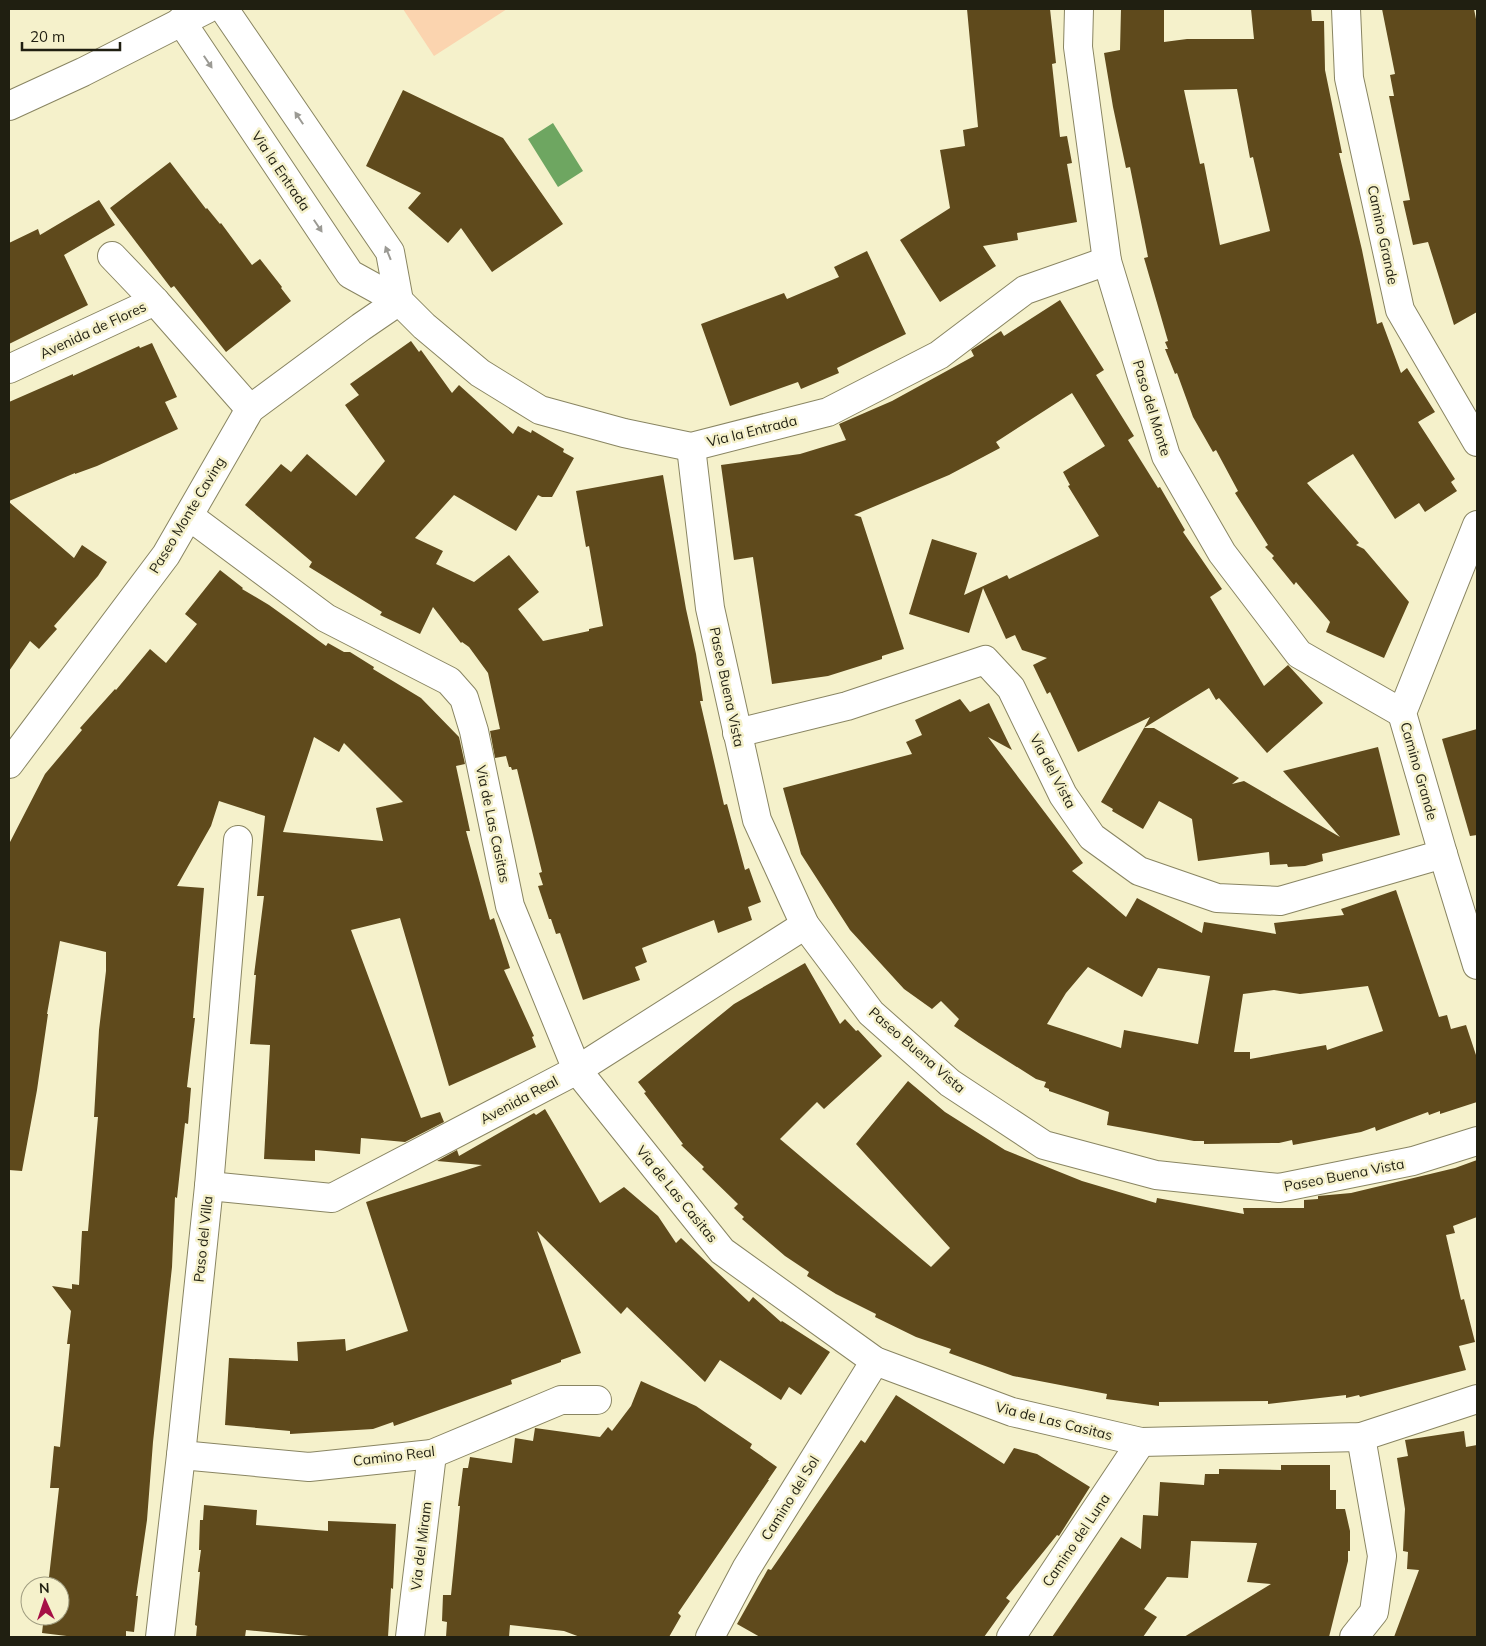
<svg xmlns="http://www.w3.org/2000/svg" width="1486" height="1646" font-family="Mulish,sans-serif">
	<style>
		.green { fill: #fbd4af }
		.water { fill: #6ea661 }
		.building { fill: #5f4a1c; fill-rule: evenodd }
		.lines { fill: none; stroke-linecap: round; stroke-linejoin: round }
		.minor-casing { stroke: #898562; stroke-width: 30 }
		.major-casing { stroke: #898562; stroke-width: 30 }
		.minor { stroke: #fff; stroke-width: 28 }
		.major { stroke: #fff; stroke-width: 28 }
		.oneway { fill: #9b9a94 }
		.labels { text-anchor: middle; stroke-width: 5; stroke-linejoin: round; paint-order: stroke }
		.street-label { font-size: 14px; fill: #201f11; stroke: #f5f1cb }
	</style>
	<rect width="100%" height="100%" fill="#f5f1cb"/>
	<polygon class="green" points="403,9 507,9 434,56"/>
	<polygon class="water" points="553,123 583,171 558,187 528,139"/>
	<g class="building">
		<polygon points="967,9 1050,9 1056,63 1052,64 1060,137 1067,136 1072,163 1067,164 1077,222 1017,233 1018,240 983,246 996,266 940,302 900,240 950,208 940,150 965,146 963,130 978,127"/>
		<path d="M1121,9H1164V42L1187,39H1254L1251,9H1311L1312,21H1324L1325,70L1342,153H1339L1362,250L1377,324L1382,322L1401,373L1407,368L1435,412L1418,422L1455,479L1451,482L1457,491L1425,512L1419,503L1395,519L1353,454L1307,483L1359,543L1356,545L1364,549L1409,602L1384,658L1326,632L1330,622L1296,582L1294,585L1272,558L1274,556L1265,547L1268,545L1235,493L1238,491L1216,450L1213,452L1193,417L1177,373L1175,374L1165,349H1168L1165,342L1168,341L1144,258L1148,257L1130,167L1126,168L1113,107L1104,53L1120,50ZM1237,89L1250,158L1253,157L1270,231L1220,245L1204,163L1200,164L1184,90Z"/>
		<polygon points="1382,9 1474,9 1477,24 1477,312 1454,325 1428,242 1413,245 1403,201 1410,200 1389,96 1394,96 1390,75 1395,74"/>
		<polygon points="403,90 503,138 563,224 492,272 461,228 448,243 408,208 421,193 366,166"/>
		<polygon points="170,162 206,209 207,208 220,224 221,223 252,265 260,259 282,287 281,288 291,301 226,352 174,286 171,288 110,208"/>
		<polygon points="99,200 115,225 64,255 88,305 9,344 9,243 38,229 40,235"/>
		<polygon points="867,251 906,334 837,368 839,373 801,389 798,382 730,406 701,324 784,293 787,299 839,277 834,267"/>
		<polygon points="1060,300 1104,370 1096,375 1134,436 1128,440 1158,488 1160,487 1185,530 1183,532 1222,589 1210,597 1264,686 1288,665 1323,703 1267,753 1219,698 1216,700 1209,688 1144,728 1150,717 1078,752 1050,692 1047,694 1033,665 1047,658 1022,650 1015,635 1006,639 983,588 969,633 909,614 932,539 977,553 964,595 1007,575 1009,579 1099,536 1068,486 1070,485 1063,472 1105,446 1072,393 996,442 1000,448 949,475 854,515 861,517 904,649 882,656 882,659 828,676 772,684 753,557 734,560 721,465 800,454 846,440 839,424 892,401 974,356 971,350 979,345 1001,331 1004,336"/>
		<polygon points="411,341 419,352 421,350 452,393 459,385 513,434 518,426 531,433 532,430 564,449 563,452 574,458 552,497 542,497 538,495 516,531 454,495 415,538 443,551 436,564 474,582 509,555 539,592 518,609 543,641 589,631 589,629 603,626 589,546 586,547 576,491 663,475 686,609 696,654 703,701 700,701 724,805 727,804 745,870 749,868 761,902 748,907 752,920 718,933 714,920 642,948 647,962 635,967 640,980 583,1000 560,933 556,934 551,919 549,919 538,886 543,885 539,873 542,872 517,769 512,770 511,767 509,767 506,756 495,758 490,731 500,729 488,673 469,647 462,642 461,643 433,607 420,634 380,615 382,612 309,567 312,562 245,505 281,464 291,472 307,454 356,496 385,461 345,405 359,395 350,384"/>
		<polygon points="152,343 177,397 165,402 178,429 97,466 75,474 75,473 9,501 9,402 73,374 73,376 139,346 140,348"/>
		<polygon points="9,502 74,558 82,545 107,562 98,576 54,626 57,629 39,649 30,641 9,671"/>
		<path d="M220,570L243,588L242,589L269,605L326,646L328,643L344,652H350L374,667L373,669L421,698L459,737L465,764L456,766L470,831H466L490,920L494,918L510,968L504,970L534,1036L532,1037L536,1047L449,1086L400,918L351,930L421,1118L440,1112L444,1122L405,1142L361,1138L360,1154L315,1150V1161L264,1159L270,1045L250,1044L256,975H254L264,896H257L265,816L219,801L211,826L177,886L204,888L193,1018H195L187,1087L191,1088L188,1124L185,1123L177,1198L175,1197L172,1267L153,1442L147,1520L136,1596H138L134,1632L126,1631V1637H75L42,1633L44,1616H60V1586H48L59,1488H50L54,1446L60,1447L70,1344H67L71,1311L52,1286L72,1289V1284L79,1285L82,1231H88L98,1117H94L99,1030L106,971V952L60,941L47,1014H48L37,1090L22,1171L9,1170V844L45,774L82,730L80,728L115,689L116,690L150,649L166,663L197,624L185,614ZM314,737L339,752L344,743L403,802L376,808L383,841L283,832Z"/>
		<path d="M960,699L970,712L989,703L1012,750L988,737L1083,863L1072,871L1126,917L1137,898L1202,933L1204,922L1276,934L1274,923L1344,915L1341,909L1396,890L1439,1017L1447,1015L1451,1029L1466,1025L1477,1058V1102L1440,1114V1111L1429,1115L1428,1112L1376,1131L1375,1127L1361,1132L1293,1145L1292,1140L1279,1143L1204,1144V1141H1194L1107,1125L1109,1112L1049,1091V1089L1044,1087L1046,1082L1036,1079L979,1043L954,1026L959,1019L941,1001L932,1009L904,989L850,930L801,854L783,788L912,754L906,742L922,735L915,720ZM1088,967L1142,997L1158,968L1210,976L1198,1044L1124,1030L1121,1048L1047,1024L1066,993ZM1368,986L1383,1031L1327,1050L1326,1045L1250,1059V1052H1234L1243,994L1274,990L1300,994Z"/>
		<polygon points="1144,728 1154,728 1239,778 1232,784 1244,781 1340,837 1283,771 1378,747 1400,835 1322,854 1323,861 1305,866 1288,867 1287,864 1270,865 1269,852 1198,861 1192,819 1159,801 1143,829 1112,811 1113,809 1101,802"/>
		<polygon points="1477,729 1477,835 1470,836 1442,739"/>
		<polygon points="805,963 840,1024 845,1019 856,1031 858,1030 882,1056 824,1109 817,1102 780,1139 931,1267 950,1248 856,1144 908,1081 945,1112 1005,1150 1082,1181 1156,1203 1157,1198 1244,1214 1243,1208 1304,1208 1304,1200 1318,1199 1318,1196 1351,1193 1455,1168 1477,1160 1477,1217 1453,1226 1455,1233 1446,1235 1461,1300 1464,1299 1475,1342 1459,1346 1466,1370 1360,1397 1359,1395 1346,1398 1346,1395 1268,1404 1268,1401 1159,1402 1159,1406 1106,1399 1107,1394 1013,1376 949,1353 951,1349 916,1337 875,1317 876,1314 836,1294 807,1276 809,1272 785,1256 742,1219 744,1217 734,1208 738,1204 702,1169 704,1167 681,1145 683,1144 644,1093 646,1092 638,1082 734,1004"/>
		<polygon points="545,1109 600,1203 624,1187 658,1216 676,1243 681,1238 749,1302 753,1297 781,1322 782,1321 830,1352 801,1395 789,1387 781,1400 720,1360 705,1382 627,1307 621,1314 537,1231 581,1353 561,1360 561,1362 511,1380 512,1384 394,1426 393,1422 373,1429 290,1434 290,1431 225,1425 229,1358 298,1361 297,1342 345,1339 346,1351 408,1331 366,1202 482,1165 437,1161 457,1150 459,1156 534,1113 536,1115"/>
		<polygon points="641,1381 696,1406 752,1444 750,1448 777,1467 768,1480 769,1480 678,1613 681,1616 669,1637 580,1637 564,1631 510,1625 509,1637 446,1637 447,1622 442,1621 443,1595 451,1595 460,1506 458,1506 463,1468 468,1468 470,1457 512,1463 515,1438 533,1441 535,1428 600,1437 608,1427 612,1431 631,1406"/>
		<polygon points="896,1395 1004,1464 1014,1448 1037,1454 1090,1487 1059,1536 1057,1535 1006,1598 1010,1601 984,1637 760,1637 737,1624 768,1569 771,1570 861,1440 865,1443"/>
		<polygon points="1464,1431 1466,1447 1477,1445 1477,1637 1394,1637 1419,1570 1407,1569 1408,1552 1403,1551 1405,1509 1397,1458 1408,1456 1405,1440"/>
		<polygon points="1281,1465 1330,1465 1330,1490 1336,1490 1336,1509 1345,1509 1350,1531 1350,1551 1348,1551 1348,1561 1329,1637 1184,1637 1271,1584 1247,1582 1257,1543 1191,1541 1188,1578 1167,1577 1144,1609 1157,1617 1143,1637 1052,1637 1121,1537 1141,1549 1143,1515 1158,1516 1160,1482 1204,1485 1205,1474 1219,1474 1219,1469 1281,1470"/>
		<polygon points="204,1505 257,1510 256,1525 328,1531 328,1521 396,1524 393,1589 391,1588 388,1637 319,1637 246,1630 245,1637 196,1637 197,1626 195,1625 200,1572 198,1572 201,1550 199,1550 200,1520 203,1520"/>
	</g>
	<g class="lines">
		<g class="minor-casing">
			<g id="minor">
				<polyline points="224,9 390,252 399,301"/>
				<polyline points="1079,9 1078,47 1107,261 1166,456 1222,553 1299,654 1402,713"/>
				<polyline points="1346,9 1349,78 1400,310 1477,442"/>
				<polyline points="181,21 350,274 399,301 424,326 480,373 540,410 624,433 691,447 828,412 939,355 1025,290 1107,261"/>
				<polyline points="112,256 155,301 250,409"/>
				<polyline points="9,369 155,301"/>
				<polyline points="691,447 710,608 757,820 805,925 871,1013 950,1083 1044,1145 1156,1175 1279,1188 1413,1161 1477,1141"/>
				<polyline points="189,516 326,618 449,681 464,698 474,731 510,906 577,1070 722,1251 875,1361 1012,1412 1141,1442 1361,1437 1477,1399"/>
				<polyline points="1477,525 1402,713 1443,854 1477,965"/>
				<polyline points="737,733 847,706 985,660 1011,688 1063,795 1092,837 1139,871 1217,898 1280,901 1443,854"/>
				<polyline points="9,764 166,555 250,409 361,327 399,301"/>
				<polyline points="209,1186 332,1198 577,1070 805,925"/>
				<polyline points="181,1455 309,1467 432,1454 561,1400 597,1400"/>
				<polyline points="160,1637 181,1455 209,1186 238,840"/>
				<polyline points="410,1637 432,1454"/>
				<polyline points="710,1637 746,1569 875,1361"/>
				<polyline points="1011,1637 1141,1442"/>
				<polyline points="1354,1637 1374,1612 1382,1556 1361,1437"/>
			</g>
		</g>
		<g class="major-casing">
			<polyline id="major" points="9,106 83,72 207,9"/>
		</g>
		<use href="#minor" class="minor"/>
		<use href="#major" class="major"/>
	</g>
	<defs><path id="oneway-solid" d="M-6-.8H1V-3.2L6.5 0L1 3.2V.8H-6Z" transform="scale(1.25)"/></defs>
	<g class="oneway">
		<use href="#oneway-solid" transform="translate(208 62) rotate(56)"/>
		<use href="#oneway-solid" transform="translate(299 118) rotate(-124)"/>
		<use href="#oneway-solid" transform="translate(318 226) rotate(56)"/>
		<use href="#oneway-solid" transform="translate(388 253) rotate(-112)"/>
	</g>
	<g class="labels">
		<g class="street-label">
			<text transform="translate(281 171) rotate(56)" y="5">Via la Entrada</text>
			<text transform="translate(1383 235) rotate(78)" y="5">Camino Grande</text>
			<text transform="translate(93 330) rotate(-25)" y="5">Avenida de Flores</text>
			<text transform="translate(1152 408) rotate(73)" y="5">Paso del Monte</text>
			<text transform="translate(752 431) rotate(-14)" y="5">Via la Entrada</text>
			<text transform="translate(187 515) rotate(-59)" y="5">Paseo Monte Caving</text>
			<text transform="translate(727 687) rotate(78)" y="5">Paseo Buena Vista</text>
			<text transform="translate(1053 771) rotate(62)" y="5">Via del Vista</text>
			<text transform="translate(1419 771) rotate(74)" y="5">Camino Grande</text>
			<text transform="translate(493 824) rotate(78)" y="5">Via de Las Casitas</text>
			<text transform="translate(917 1050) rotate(41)" y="5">Paseo Buena Vista</text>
			<text transform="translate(519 1100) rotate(-28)" y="5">Avenida Real</text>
			<text transform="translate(1344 1175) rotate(-11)" y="5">Paseo Buena Vista</text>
			<text transform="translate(677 1194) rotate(51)" y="5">Via de Las Casitas</text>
			<text transform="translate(203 1239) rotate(-84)" y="5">Paso del Villa</text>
			<text transform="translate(1054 1421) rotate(14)" y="5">Via de Las Casitas</text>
			<text transform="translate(394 1456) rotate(-7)" y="5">Camino Real</text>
			<text transform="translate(790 1498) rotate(-58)" y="5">Camino del Sol</text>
			<text transform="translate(1076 1540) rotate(-56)" y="5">Camino del Luna</text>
			<text transform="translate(421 1546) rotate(-83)" y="5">Via del Miram</text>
		</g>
	</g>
	<rect width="1486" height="1646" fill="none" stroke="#201f11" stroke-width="20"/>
	<g transform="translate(45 1601) rotate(357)"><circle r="24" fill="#f5f1cb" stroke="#a09d81"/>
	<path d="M0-4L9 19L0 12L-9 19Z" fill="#a61046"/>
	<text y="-8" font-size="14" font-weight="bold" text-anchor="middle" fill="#201f11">N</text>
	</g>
	<path d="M22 42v8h98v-8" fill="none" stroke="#201f11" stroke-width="2.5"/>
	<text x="30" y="42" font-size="15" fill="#201f11" stroke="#f5f1cb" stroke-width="4" paint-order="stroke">20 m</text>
</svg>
